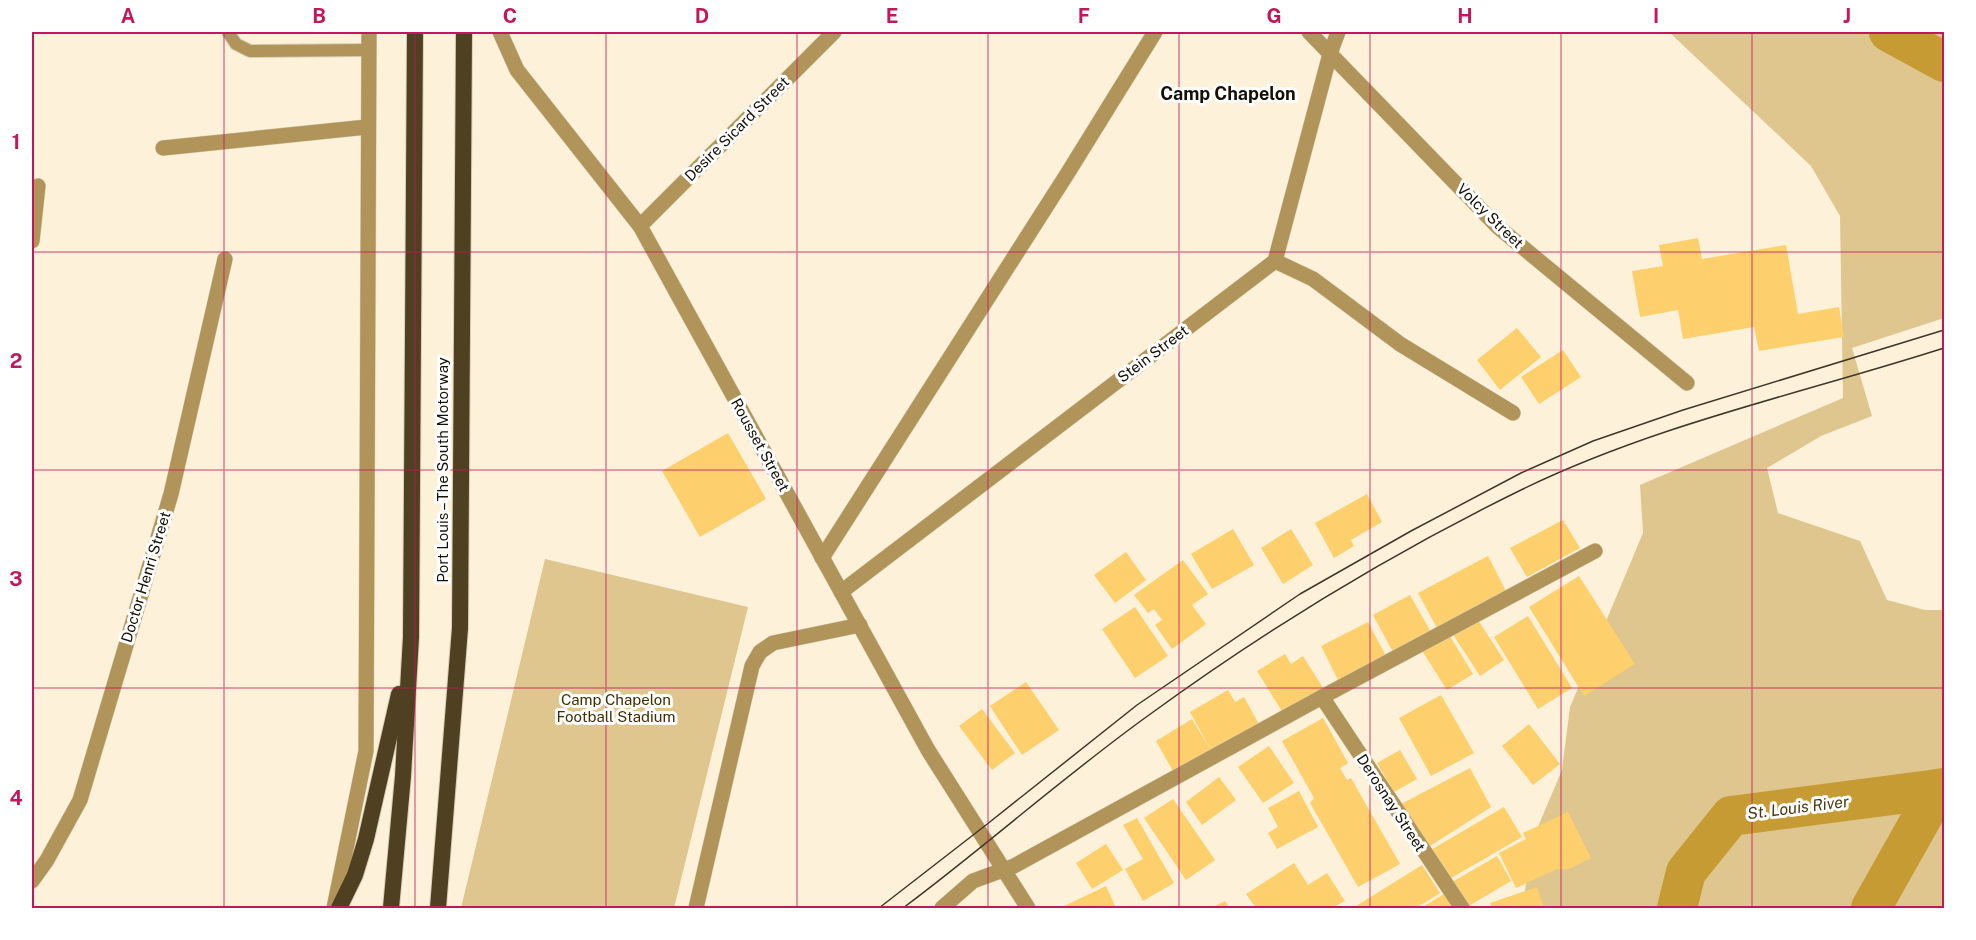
<svg xmlns="http://www.w3.org/2000/svg" width="1976" height="940" font-family="'Public Sans',sans-serif">
	<style>
		.green { fill: #dfc58e }
		.lines { fill: none; stroke-linecap: round; stroke-linejoin: round }
		.river { stroke: #c69b33; stroke-width: 40 }
		.building { fill: #fdcf6d }
		.service-casing { stroke: #d8ceb7; stroke-width: 14 }
		.minor-casing { stroke: #d8ceb7; stroke-width: 16 }
		.trunk-casing { stroke: #d8ceb7; stroke-width: 18 }
		.service { stroke: #b09459; stroke-width: 12 }
		.minor { stroke: #b09459; stroke-width: 15 }
		.trunk { stroke: #4e4020; stroke-width: 16 }
		.tram { stroke: #3e382b; stroke-width: 1.5 }
		.grid { fill: none; stroke: #c2185b; stroke-width: 1.5; stroke-opacity: 0.55 }
		.labels { text-anchor: middle; stroke-width: 6; stroke-linejoin: round; paint-order: stroke }
		.street-label { font-size: 15px; fill: #151006; stroke: #fff }
		.park-label { font-size: 15px; fill: #412f02; stroke: #fff }
		.water-label { font-size: 16px; font-style: italic; fill: #4b390e; stroke: #fff }
		.quarter-label { font-size: 18px; font-weight: bold; fill: #151006; stroke: #fff }
		.neatline { fill: none; stroke: #c2185b; stroke-width: 2 }
		.grid-label { font-size: 20px; text-anchor: middle; font-weight: bold; fill: #c2185b }
	</style>
	<rect width="100%" height="100%" fill="#fdf2d9"/>
	<g class="green">
		<polygon points="1669,32 1944,32 1944,318 1852,348 1872,416 1821,436 1767,468 1778,513 1860,541 1887,600 1925,610 1944,610 1944,908 1522,908 1534,836 1562,770 1570,707 1643,533 1640,485 1843,398 1840,216 1811,166"/>
		<polygon points="545,559 748,607 674,908 461,908"/>
	</g>
	<g class="lines">
		<g class="river">
			<polyline points="1889,32 1944,62"/>
			<polyline points="1677,908 1686,872 1731,816 1938,789"/>
			<polyline points="1871,908 1938,789 1944,788"/>
		</g>
	</g>
	<g class="building">
		<polygon points="1698,238 1702,259 1786,245 1798,314 1839,307 1844,337 1759,351 1754,327 1683,339 1678,310 1640,317 1632,271 1663,266 1659,245"/>
		<polygon points="1517,328 1541,357 1500,390 1477,360"/>
		<polygon points="1563,350 1581,377 1539,404 1521,377"/>
		<polygon points="728,433 766,499 700,537 662,471"/>
		<polygon points="1367,494 1382,522 1351,540 1354,546 1334,558 1315,523"/>
		<polygon points="1563,520 1580,548 1527,577 1510,548"/>
		<polygon points="1233,529 1254,565 1212,589 1191,554"/>
		<polygon points="1291,529 1313,565 1283,584 1261,548"/>
		<polygon points="1126,552 1146,580 1115,603 1094,575"/>
		<polygon points="1488,556 1506,591 1437,628 1418,593"/>
		<polygon points="1183,560 1208,594 1192,605 1206,624 1172,649 1155,625 1162,620 1154,609 1148,613 1134,595"/>
		<polygon points="1579,576 1635,664 1584,696 1529,607"/>
		<polygon points="1410,595 1432,634 1394,654 1373,615"/>
		<polygon points="1135,607 1168,656 1135,678 1102,629"/>
		<polygon points="1528,616 1572,688 1538,709 1494,637"/>
		<polygon points="1476,617 1504,660 1480,676 1452,633"/>
		<polygon points="1368,622 1387,658 1339,682 1321,646"/>
		<polygon points="1448,633 1473,674 1447,690 1421,649"/>
		<polygon points="1285,654 1291,664 1303,656 1323,688 1283,713 1257,671"/>
		<polygon points="1026,682 1059,730 1022,755 990,706"/>
		<polygon points="1228,690 1235,702 1244,697 1260,726 1174,773 1156,741 1192,719 1211,750 1190,712"/>
		<polygon points="1441,695 1474,753 1431,776 1399,718"/>
		<polygon points="982,709 1015,753 992,770 959,726"/>
		<polygon points="1323,718 1348,763 1340,768 1347,780 1351,778 1400,864 1358,887 1310,803 1314,798 1282,741"/>
		<polygon points="1529,724 1560,764 1533,785 1502,746"/>
		<polygon points="1269,746 1294,783 1263,803 1238,767"/>
		<polygon points="1400,750 1417,779 1394,792 1377,763"/>
		<polygon points="1470,768 1491,807 1427,848 1399,805"/>
		<polygon points="1219,777 1236,800 1202,825 1186,802"/>
		<polygon points="1299,791 1318,827 1277,849 1268,833 1278,827 1268,808"/>
		<polygon points="1173,799 1215,860 1186,880 1144,818"/>
		<polygon points="1504,807 1522,837 1446,881 1429,851"/>
		<polygon points="1568,812 1591,858 1569,869 1557,869 1516,888 1499,853 1526,839 1523,833"/>
		<polygon points="1137,818 1174,883 1143,901 1125,869 1143,859 1123,825"/>
		<polygon points="1106,844 1123,870 1092,889 1076,863"/>
		<polygon points="1497,856 1511,881 1467,907 1452,882"/>
		<polygon points="1294,863 1308,885 1327,873 1345,901 1332,908 1256,908 1246,894"/>
		<polygon points="1422,865 1440,893 1416,908 1353,908"/>
		<polygon points="1106,886 1116,908 1060,908"/>
		<polygon points="1537,887 1544,908 1492,908 1490,903"/>
		<polygon points="1447,892 1458,908 1421,908"/>
		<polygon points="1225,901 1230,908 1211,908"/>
	</g>
	<g class="lines">
		<g class="service-casing">
			<polyline id="service" points="228,32 236,44 250,51 369,50"/>
		</g>
		<g class="minor-casing">
			<g id="minor">
				<polyline points="500,32 517,70 640,226 928,750 1028,908"/>
				<polyline points="1309,32 1498,227 1687,383"/>
				<polyline points="163,148 367,127"/>
				<polyline points="640,226 834,32"/>
				<polyline points="32,241 38,186"/>
				<polyline points="1275,261 1313,279 1400,344 1513,413"/>
				<polyline points="822,558 1069,171 1155,32"/>
				<polyline points="841,592 1275,261 1330,54 1338,32"/>
				<polyline points="1322,697 1462,908"/>
				<polyline points="32,881 47,860 80,800 171,494 225,259"/>
				<polyline points="334,908 366,751 369,32"/>
				<polyline points="696,908 752,666 760,652 773,643 860,625"/>
				<polyline points="942,908 973,881 1014,866 1322,697 1595,551"/>
			</g>
		</g>
		<g class="trunk-casing">
			<g id="trunk">
				<polyline points="339,908 355,875 366,839 399,694"/>
				<polyline points="391,908 403,776 411,637 415,32"/>
				<polyline points="438,908 460,628 464,32"/>
			</g>
		</g>
		<use href="#service" class="service"/>
		<use href="#minor" class="minor"/>
		<use href="#trunk" class="trunk"/>
		<g class="tram">
			<polyline points="879,908 986,825 1137,705 1300,594 1411,531 1521,473 1593,441 1683,410 1944,330"/>
			<path d="M903,908C986,846 1064,776 1149,715C1267,629 1392,553 1523,489C1657,424 1804,393 1944,348"/>
		</g>
	</g>
	<path class="grid" d="M224,32V908M415,32V908M606,32V908M797,32V908M988,32V908M1179,32V908M1370,32V908M1561,32V908M1752,32V908M32,252H1944M32,470H1944M32,688H1944"/>
	<g class="labels">
		<g class="street-label">
			<text transform="translate(737 129) rotate(-45)" y="5">Desire Sicard Street</text>
			<text transform="translate(1490 216) rotate(44)" y="5">Volcy Street</text>
			<text transform="translate(1153 354) rotate(-37)" y="5">Stein Street</text>
			<text transform="translate(760 445) rotate(61)" y="5">Rousset Street</text>
			<text transform="translate(443 470) rotate(-90)" y="5">Port Louis – The South Motorway</text>
			<text transform="translate(146 577) rotate(-73)" y="5">Doctor Henri Street</text>
			<text transform="translate(1391 803) rotate(57)" y="5">Derosnay Street</text>
		</g>
		<g class="park-label">
			<text x="616" y="705">Camp Chapelon<tspan x="616" dy="17">Football Stadium</tspan></text>
		</g>
		<g class="water-label">
			<text transform="translate(1798 807) rotate(-7)" y="6">St. Louis River</text>
		</g>
		<g class="quarter-label">
			<text x="1228" y="100">Camp Chapelon</text>
		</g>
	</g>
	<rect width="1976" height="940" fill="none" stroke="#ffffff" stroke-width="66"/>
	<rect x="33" y="33" width="1910" height="874" class="neatline"/>
	<g class="grid-label">
		<text x="128" y="23">A</text>
		<text x="319" y="23">B</text>
		<text x="510" y="23">C</text>
		<text x="702" y="23">D</text>
		<text x="892" y="23">E</text>
		<text x="1084" y="23">F</text>
		<text x="1274" y="23">G</text>
		<text x="1465" y="23">H</text>
		<text x="1656" y="23">I</text>
		<text x="1847" y="23">J</text>
		<text x="16" y="149">1</text>
		<text x="16" y="368">2</text>
		<text x="16" y="586">3</text>
		<text x="16" y="805">4</text>
	</g>
</svg>
